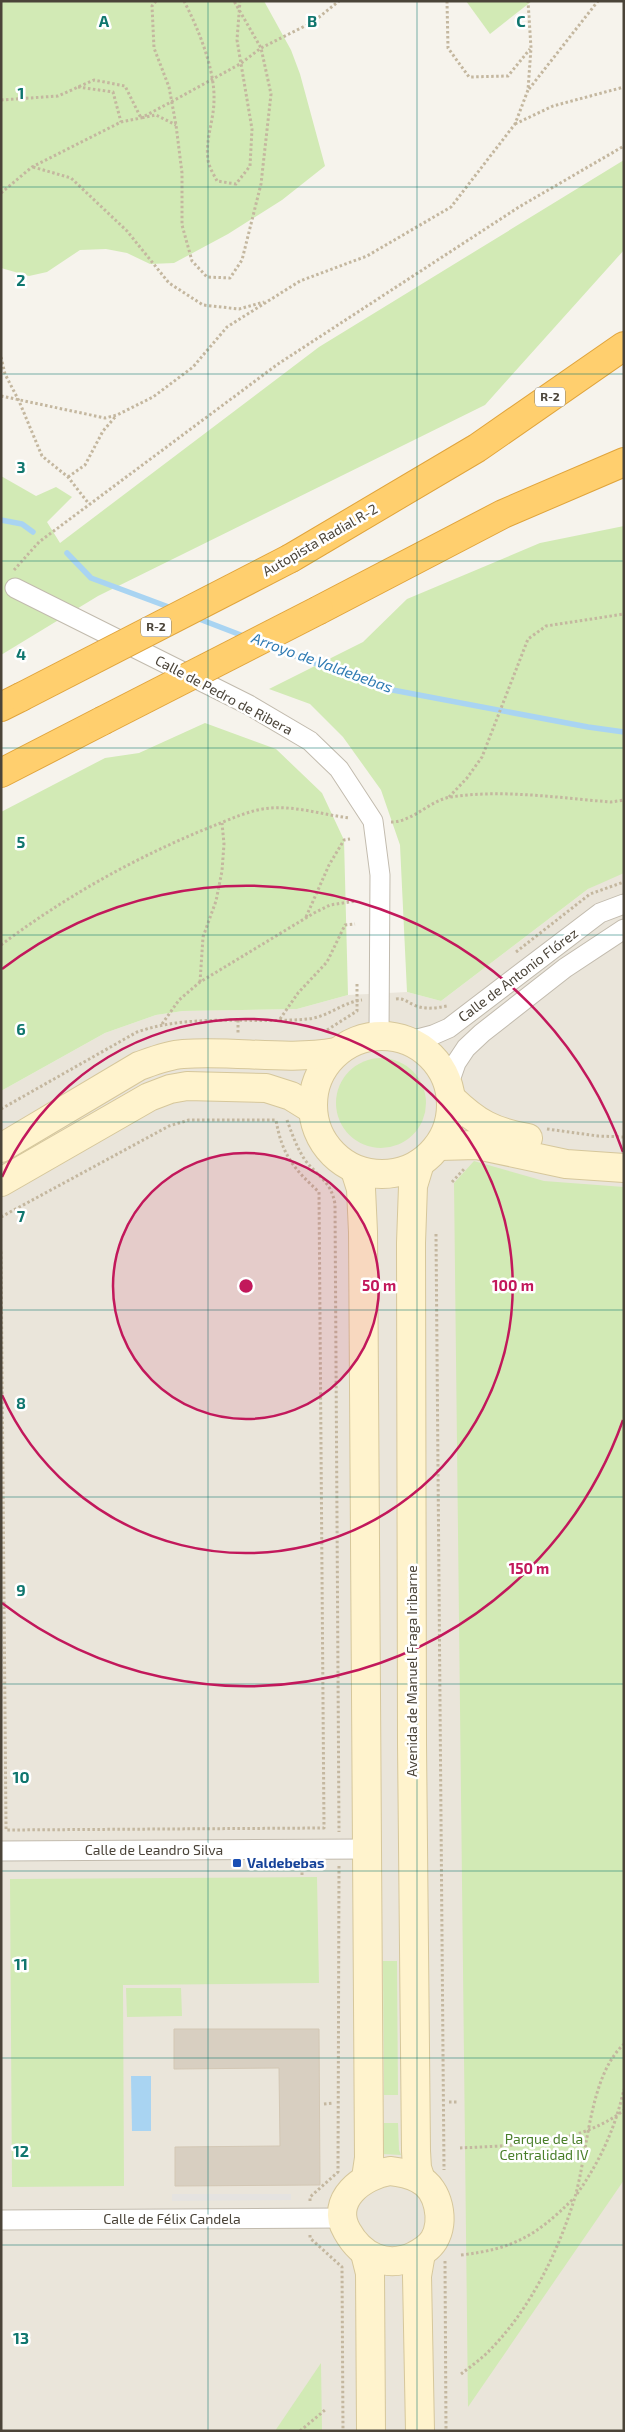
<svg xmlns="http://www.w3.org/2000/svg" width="625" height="2432" font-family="'Exo 2',sans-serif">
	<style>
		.residential { fill: #eae5da }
		.green { fill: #d2eab5 }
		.parking { fill: #e5e3e0 }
		.water { fill: #a9d4f2 }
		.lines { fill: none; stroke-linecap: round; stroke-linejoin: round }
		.stream { stroke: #a9d4f2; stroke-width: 5.5 }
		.building { fill: #d8cfc1; stroke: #d3c7b4 }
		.street-casing { stroke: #c2bbae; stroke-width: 21 }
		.secondary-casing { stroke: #d6c79b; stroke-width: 30 }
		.highway-casing { stroke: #e0a43c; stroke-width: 30 }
		.path { stroke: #c4b79f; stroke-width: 3; stroke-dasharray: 2.5 2.5; stroke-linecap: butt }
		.street { stroke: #fff; stroke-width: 19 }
		.secondary { stroke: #fff3cd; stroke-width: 28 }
		.highway { stroke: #ffcf6e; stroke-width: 28 }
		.highway-bridge-casing { stroke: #e0a43c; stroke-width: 30; stroke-linecap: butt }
		.highway-bridge { stroke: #ffcf6e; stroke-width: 28 }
		.grid { fill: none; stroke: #0f766e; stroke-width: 1; stroke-opacity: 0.55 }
		.ring { fill: none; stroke: #c2185b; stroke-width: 2.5 }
		.transit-dot { fill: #1a4fb4; stroke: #fff; stroke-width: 2 }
		.labels { text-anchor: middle; stroke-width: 5; stroke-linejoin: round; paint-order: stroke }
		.shield { fill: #fff; stroke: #817c74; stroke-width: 1 }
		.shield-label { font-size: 12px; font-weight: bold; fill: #4b4439 }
		.street-label { font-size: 14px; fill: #4b4439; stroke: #fff }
		.transit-label { font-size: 14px; font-weight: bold; fill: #164399; stroke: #fff; text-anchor: start }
		.park-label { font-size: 14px; fill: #4a7f2a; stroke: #fff }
		.water-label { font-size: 15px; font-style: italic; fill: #2e7ab2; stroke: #fff }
		.grid-label { font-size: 16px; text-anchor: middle; font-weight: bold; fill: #0f766e; stroke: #fff; stroke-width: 5; stroke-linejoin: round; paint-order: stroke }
		.centre { fill: #c2185b; stroke: #fff; stroke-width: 2.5 }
		.ring-label { font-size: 15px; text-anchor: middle; font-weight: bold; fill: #c2185b; stroke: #fff; stroke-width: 5; stroke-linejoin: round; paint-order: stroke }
	</style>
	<rect width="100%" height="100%" fill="#f6f3ec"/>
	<polygon class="residential" points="619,873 624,873 624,2431 1,2431 1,1091 105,1033 156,1015 183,1011 297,1009 348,995 407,992 441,1001 588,889"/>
	<g class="green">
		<polygon points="1,1 264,1 291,50 300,74 325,166 282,200 228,234 174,263 150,264 127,253 106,249 80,250 47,272 29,276 1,268"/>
		<polygon points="466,1 532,1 490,34"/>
		<polygon points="624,160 624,250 485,405 98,596 1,655 1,476 36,496 56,487 72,497 47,522 60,543 319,347"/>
		<polygon points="624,526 624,873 588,889 441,1001 407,992 400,845 381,790 343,737 310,704 269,689 363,642 407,599 540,543"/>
		<polygon points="205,723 276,749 322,793 344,840 348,995 297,1009 183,1011 156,1015 105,1033 1,1091 1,812 105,758 139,753"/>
		<circle cx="381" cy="1103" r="45"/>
		<polygon points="474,1161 544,1181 624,1187 624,2180 468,2407 454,1183"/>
		<polygon points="317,1877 319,1983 123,1985 124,2186 12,2187 10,1879"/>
		<polygon points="383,1961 397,1961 398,2095 384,2095"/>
		<polygon points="126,1988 181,1988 182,2016 127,2017"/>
		<polygon points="384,2123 398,2123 399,2150 401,2155 382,2154"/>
		<polygon points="321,2363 322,2431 275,2431"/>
	</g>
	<polygon class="parking" points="172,2194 291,2194 291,2200 172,2201"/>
	<polygon class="water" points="131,2076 151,2076 151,2131 132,2131"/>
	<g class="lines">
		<g class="stream">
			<polyline points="1,520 22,524 33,532"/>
			<polyline points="67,553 91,578 174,609"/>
			<polyline points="194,617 246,637"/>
			<polyline points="268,646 382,688 588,727 624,732"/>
		</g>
	</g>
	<polygon class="building" points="174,2029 319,2029 320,2185 175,2186 175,2147 280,2146 279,2068 174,2069"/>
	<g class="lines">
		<g class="street-casing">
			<g id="street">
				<polyline points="15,588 249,705 310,741 339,769 373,821 380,875 379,1036"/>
				<polyline points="410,1041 433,1035 449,1028 600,913 624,904"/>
				<polyline points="449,1083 456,1063 466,1048 482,1033 565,968 624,929"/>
				<polyline points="1,1851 368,1849"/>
				<polyline points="1,2220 343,2218"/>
			</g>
		</g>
		<g class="secondary-casing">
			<g id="secondary">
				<circle cx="382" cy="1105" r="69"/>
				<path d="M452,1099C477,1123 493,1132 528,1138"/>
				<polyline points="439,1146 477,1145 566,1164 624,1168"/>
				<path d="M1,1148L139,1066C153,1061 168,1055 183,1054C235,1050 286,1061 336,1052"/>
				<polyline points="420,1163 413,1186 411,1243 412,1743 416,2151 417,2168 421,2180"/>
				<polyline points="355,1170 361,1189 363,1232 369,2158 366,2178"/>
				<polyline points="1,1182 149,1097 170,1089 187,1086 266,1088 291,1096 312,1109"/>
				<path d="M390,2171C400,2172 410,2174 419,2179C439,2189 445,2221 434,2240C429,2248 422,2252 414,2256C386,2269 361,2256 347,2231C329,2200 363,2175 390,2171Z"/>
				<polyline points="365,2253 370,2273 371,2431"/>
				<polyline points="420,2431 417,2276 421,2253"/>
			</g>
		</g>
		<g class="highway-casing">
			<g id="highway">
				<polyline points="291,558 477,448 624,346"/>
				<polyline points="319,610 503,514 624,462"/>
				<polyline points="1,707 21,697"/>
				<polyline points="1,773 102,721"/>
			</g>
		</g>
		<g class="path">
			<polyline points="156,1 152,6 154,48 169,87 176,125 182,173 182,225 192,261 207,277 230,278 242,260 261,184 271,94 261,48 234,1"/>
			<path d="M184,1C198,28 215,69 214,100C214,120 205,140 208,160C209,167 214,175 217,181L236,184L250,166L252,129L237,40L240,1"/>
			<polyline points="447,1 448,48 469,77 508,76 530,49"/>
			<polyline points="78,87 113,92 121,122"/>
			<polyline points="529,89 598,1"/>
			<polyline points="1,100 58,96 94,80 125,86 141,118 156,115 176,125"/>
			<polyline points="515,124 553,106 624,87"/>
			<polyline points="33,167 71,178 127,231 169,283 203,305 239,309 264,302"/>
			<polyline points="1,193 32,167 121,122 141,118 171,102 240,64 261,48 313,22 339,1"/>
			<polyline points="1,357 5,374 19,401 42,456 68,477 89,504"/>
			<polyline points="1,396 105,418 117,415 153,397 193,367 227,327 300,281 367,256 451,207 515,124 528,90 531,48 528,1"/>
			<polyline points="68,477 85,465 103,431 116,416"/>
			<polyline points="14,570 39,542 278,364 519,207 624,146"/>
			<polyline points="449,797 467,778 482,757 528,639 546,626 624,614"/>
			<path d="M391,822C413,822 430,800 451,797C503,789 559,798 611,802L624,800"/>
			<polyline points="306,917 329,865 344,840 350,839"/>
			<path d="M1,945C66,896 138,856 213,826C231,819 252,809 271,808C297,806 324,815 350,818"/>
			<polyline points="516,952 590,894 624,882"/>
			<polyline points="200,982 203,937 216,901 222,871 224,844 222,823"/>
			<path d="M396,999C404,998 407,1002 414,1005C425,1010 436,1008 447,1006"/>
			<polyline points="280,1019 298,993 327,962 345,925 355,924"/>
			<polyline points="238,1020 238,1033"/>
			<polyline points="162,1024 179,1000 200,982 314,913 330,905 356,901"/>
			<polyline points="327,1030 357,1011 357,982"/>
			<path d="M1,1109L137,1032C192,1013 251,1024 308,1019C328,1017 343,1002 362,1000"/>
			<path d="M287,1120C292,1134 297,1148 305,1160C318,1177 331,1181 335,1204L339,1832"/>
			<polyline points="547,1129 598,1136 624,1137"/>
			<polyline points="452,1182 465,1168"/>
			<path d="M1,1217L169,1126L189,1120H276C282,1155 294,1169 319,1192L324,1828L6,1830L1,1249"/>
			<polyline points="436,1234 444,2170"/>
			<polyline points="302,1875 302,1865"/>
			<polyline points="449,2102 459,2102"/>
			<polyline points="324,2104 333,2103"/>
			<path d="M460,2148C514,2145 578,2146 624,2110"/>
			<path d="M577,2194C600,2161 615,2129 624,2089"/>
			<polyline points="310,2201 310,2197 338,2172 339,1865"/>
			<polyline points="310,2235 310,2238 342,2267 343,2431"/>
			<path d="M461,2255C513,2249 536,2236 573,2199"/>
			<polyline points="445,2261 446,2431"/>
			<path d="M461,2374C470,2367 480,2360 488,2352C529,2311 558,2253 575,2197C588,2152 589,2076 624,2044"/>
			<polyline points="300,2431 325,2410"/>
		</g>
		<use href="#street" class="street"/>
		<use href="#secondary" class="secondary"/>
		<use href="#highway" class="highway"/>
		<g class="highway-bridge-casing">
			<g id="highway-bridge">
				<polyline points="21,697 291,558"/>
				<polyline points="102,721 319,610"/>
			</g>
		</g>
		<use href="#highway-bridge" class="highway-bridge"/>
	</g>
	<path class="grid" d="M208,1V2431M417,1V2431M1,187H624M1,374H624M1,561H624M1,748H624M1,935H624M1,1122H624M1,1310H624M1,1497H624M1,1684H624M1,1871H624M1,2058H624M1,2245H624"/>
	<circle cx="246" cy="1286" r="133" fill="#c2185b" fill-opacity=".12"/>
	<g class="ring">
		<circle cx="246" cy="1286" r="133"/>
		<path d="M2 1177A267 267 0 1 1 2 1395"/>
		<path d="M623 1420A400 400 0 0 1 2 1603M2 969A400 400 0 0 1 623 1152"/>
	</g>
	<rect class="transit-dot" x="232" y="1858" width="10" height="10" rx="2.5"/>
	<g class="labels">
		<g class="shield">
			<rect x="535" y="387.5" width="30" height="19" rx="4"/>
			<rect x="141" y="617.5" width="30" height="19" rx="4"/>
		</g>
		<g class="shield-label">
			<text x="550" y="401">R-2</text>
			<text x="156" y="631">R-2</text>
		</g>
		<g class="street-label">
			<text transform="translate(320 540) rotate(-30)" y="5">Autopista Radial R-2</text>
			<text transform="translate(224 695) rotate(28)" y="5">Calle de Pedro de Ribera</text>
			<text transform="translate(518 975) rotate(-37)" y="5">Calle de Antonio Flórez</text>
			<text transform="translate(412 1671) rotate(-90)" y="5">Avenida de Manuel Fraga Iribarne</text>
			<text x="154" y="1855">Calle de Leandro Silva</text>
			<text x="172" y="2224">Calle de Félix Candela</text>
		</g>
		<g class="transit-label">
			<text x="247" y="1868">Valdebebas</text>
		</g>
		<g class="park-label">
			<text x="544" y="2144">Parque de la<tspan x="544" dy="16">Centralidad IV</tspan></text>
		</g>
		<g class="water-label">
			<text transform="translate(322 663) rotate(20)" y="5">Arroyo de Valdebebas</text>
		</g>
	</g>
	<g class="grid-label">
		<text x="104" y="27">A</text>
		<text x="312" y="27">B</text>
		<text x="521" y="27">C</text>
		<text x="21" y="99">1</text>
		<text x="21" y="286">2</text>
		<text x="21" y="473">3</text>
		<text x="21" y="660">4</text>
		<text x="21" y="848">5</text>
		<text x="21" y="1035">6</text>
		<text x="21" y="1222">7</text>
		<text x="21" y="1409">8</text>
		<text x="21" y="1596">9</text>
		<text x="21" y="1783">10</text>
		<text x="21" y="1970">11</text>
		<text x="21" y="2157">12</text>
		<text x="21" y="2344">13</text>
	</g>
	<circle cx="246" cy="1286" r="8" class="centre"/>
	<g class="ring-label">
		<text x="379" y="1291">50 m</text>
		<text x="513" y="1291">100 m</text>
		<text x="529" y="1574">150 m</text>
	</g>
	<rect width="625" height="2432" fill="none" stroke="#4b4439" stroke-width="5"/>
</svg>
